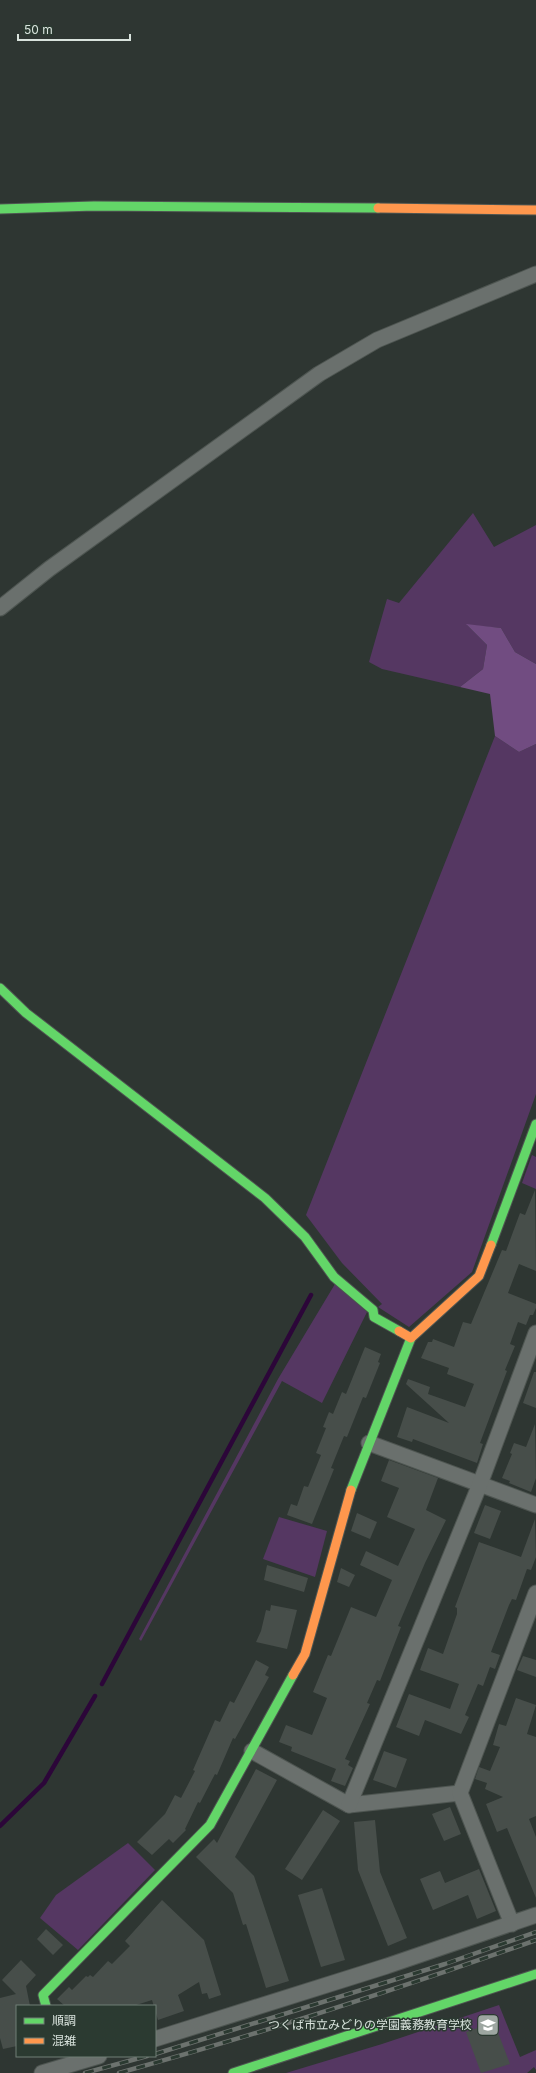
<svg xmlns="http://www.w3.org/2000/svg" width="536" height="2073" font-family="Inter,'Noto Sans JP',sans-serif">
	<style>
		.green { fill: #553762 }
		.forest { fill: #714c81 }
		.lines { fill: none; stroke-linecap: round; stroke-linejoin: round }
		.stream { stroke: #2c0639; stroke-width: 4.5 }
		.building { fill: #474e4a }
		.street-casing { stroke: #4e5551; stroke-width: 17 }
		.fast-casing { stroke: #4e5551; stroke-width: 11 }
		.slow-casing { stroke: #4e5551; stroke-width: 11 }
		.street { stroke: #6a706d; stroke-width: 15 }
		.fast { stroke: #63d668; stroke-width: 9 }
		.slow { stroke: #ff974d; stroke-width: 9 }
		.rail-casing { stroke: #6c726e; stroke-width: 4.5 }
		.rail { stroke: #2b3a31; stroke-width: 3; stroke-dasharray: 9; stroke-linecap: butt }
		.labels { text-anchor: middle; stroke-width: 3; stroke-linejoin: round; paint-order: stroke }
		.poi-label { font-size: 12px; fill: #d9e3dd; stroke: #2b3a31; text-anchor: end }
	</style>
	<rect width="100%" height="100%" fill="#2e3632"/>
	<g class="green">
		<polygon points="473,513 494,547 536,525 536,664 515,652 501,628 467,625 487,645 483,669 460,687 382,669 369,662 387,599 399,603"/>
		<polygon points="495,736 519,752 536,744 536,1094 472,1272 409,1327 378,1307 382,1304 342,1263 306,1215"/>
		<polygon points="532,1155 536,1157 536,1189 522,1183"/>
		<polygon points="335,1284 367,1312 322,1403 282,1381 141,1641 139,1639 278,1379"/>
		<polygon points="279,1517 327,1531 315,1577 263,1559"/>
		<polygon points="128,1843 155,1870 78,1950 40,1918 56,1895"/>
		<polygon points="499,2005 520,2057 536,2050 536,2070 534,2067 527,2073 286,2073 382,2044"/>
	</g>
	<polygon class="forest" points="466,624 501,628 515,652 536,664 536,744 519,752 495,736 490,694 460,687 483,669 487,645"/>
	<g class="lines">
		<g class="stream">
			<polyline points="102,1684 311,1295"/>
			<polyline points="0,1826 44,1783 95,1696"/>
		</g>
	</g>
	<g class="building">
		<polygon points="535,1190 536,1271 519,1264 508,1293 536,1304 536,1308 533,1315 530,1315 526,1325 518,1322 510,1344 515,1346 505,1370 507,1371 480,1443 483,1444 477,1463 413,1439 412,1442 397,1437 407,1407 449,1423 406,1384 408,1379 430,1387 428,1394 465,1407 474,1384 447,1374 449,1368 421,1358 428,1342 432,1342 433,1339 454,1347 463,1322 471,1324 502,1250 506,1251 520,1213 525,1215"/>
		<polygon points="365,1347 381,1354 378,1362 380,1363 366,1398 363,1397 347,1437 344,1436 331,1468 334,1469 312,1524 287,1515 291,1504 297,1506 304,1486 308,1487 321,1455 316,1453 326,1428 323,1427 329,1412 333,1414 342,1392 346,1394"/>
		<polygon points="534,1372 536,1372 536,1408 523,1403"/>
		<polygon points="535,1424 536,1478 531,1492 509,1483 510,1481 502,1478 512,1454 510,1453 514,1443 526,1447"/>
		<polygon points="389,1460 438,1478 426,1510 446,1520 425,1563 398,1626 401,1627 380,1681 377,1680 367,1703 370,1704 345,1759 350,1761 348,1765 353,1768 345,1786 331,1781 336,1769 291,1751 292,1747 279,1742 286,1725 312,1735 327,1698 313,1692 328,1655 331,1656 351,1607 376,1617 392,1580 360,1565 366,1551 398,1566 415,1529 387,1517 399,1488 381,1481"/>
		<polygon points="485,1505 501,1511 490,1539 474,1533"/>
		<polygon points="357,1513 377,1522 370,1539 351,1531"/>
		<polygon points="535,1519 536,1557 531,1570 527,1569 516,1600 512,1599 509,1605 491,1652 500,1655 495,1669 490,1667 483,1686 478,1684 465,1715 469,1717 461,1734 425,1720 419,1736 396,1727 409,1694 450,1709 459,1684 420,1670 428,1648 443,1654 457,1614 457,1608 455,1607 479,1542 521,1557"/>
		<polygon points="267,1565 308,1578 304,1592 264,1580"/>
		<polygon points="341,1568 355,1575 349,1587 337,1582"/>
		<polygon points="271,1605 297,1610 287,1649 256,1642 261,1631 266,1610 270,1611"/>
		<polygon points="523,1656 536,1660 536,1677 517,1670"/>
		<polygon points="256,1660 269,1667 265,1675 269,1677 235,1739 233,1738 217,1775 215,1774 200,1803 198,1802 185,1829 186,1830 173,1843 169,1839 152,1855 137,1842 165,1814 175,1795 181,1798 195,1771 193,1770 215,1720 220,1722 230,1701 234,1703"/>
		<polygon points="516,1698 536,1705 527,1734 536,1737 536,1816 529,1819 536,1837 536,1898 507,1828 497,1832 486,1804 503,1797 485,1789 487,1783 475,1779 479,1767 490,1771 500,1747 493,1745 499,1724 506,1726"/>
		<polygon points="384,1751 407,1759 396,1788 373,1780"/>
		<polygon points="256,1769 277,1780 235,1857 254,1876 289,1981 266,1988 246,1924 243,1925 233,1893 196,1857 214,1839 217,1843"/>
		<polygon points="450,1807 461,1834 444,1841 432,1814"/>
		<polygon points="323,1810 340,1821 302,1880 285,1869"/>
		<polygon points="375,1820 380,1872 407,1938 388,1946 358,1870 354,1822"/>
		<polygon points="479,1869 496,1911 477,1919 468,1895 433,1910 420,1879 440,1871 445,1883"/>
		<polygon points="322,1888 345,1960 321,1967 298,1895"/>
		<polygon points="162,1900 204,1940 221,1995 209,1999 207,1993 202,1994 199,1982 178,1995 184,2011 158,2020 152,2000 133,2006 65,2006 57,1999 69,1987 72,1990 86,1976 88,1977 90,1975 93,1977 108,1961 112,1964 130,1946 125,1941"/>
		<polygon points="46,1929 63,1945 53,1955 37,1939"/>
		<polygon points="21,1960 36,1975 26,1986 30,2006 17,2006 17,2046 3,2049 0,2038 0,1998 16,1994 2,1980"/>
		<polygon points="494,2022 510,2064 481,2073 466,2032"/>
	</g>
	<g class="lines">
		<g class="street-casing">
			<g id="street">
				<polyline points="0,608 49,569 319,374 377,340 536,274"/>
				<polyline points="369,1443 536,1505"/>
				<polyline points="252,1751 349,1805 460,1793"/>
				<polyline points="349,1805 480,1484 536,1333"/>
				<polyline points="512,1924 460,1793 536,1593"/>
				<polyline points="155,2039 387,1966 536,1915"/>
				<polyline points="42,2073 99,2056"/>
			</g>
		</g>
		<g class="fast-casing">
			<g id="fast">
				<polyline points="0,209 94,206 378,208"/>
				<polyline points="0,988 26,1013 265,1198 305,1237 334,1277 373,1310 374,1317 399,1331"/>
				<polyline points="491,1245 536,1124"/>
				<polyline points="351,1490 411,1338"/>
				<polyline points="46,2006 43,1995 210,1825 293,1675"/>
				<polyline points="233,2073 536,1974"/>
			</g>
		</g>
		<g class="slow-casing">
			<g id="slow">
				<polyline points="378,208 536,210"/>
				<polyline points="399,1331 411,1338 479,1276 491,1245"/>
				<polyline points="293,1675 305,1654 351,1490"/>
			</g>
		</g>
		<use href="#street" class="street"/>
		<use href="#fast" class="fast"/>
		<use href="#slow" class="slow"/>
		<g class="rail-casing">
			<g id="rail">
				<polyline points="155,2054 445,1964 536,1932"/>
				<polyline points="85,2073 147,2056"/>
				<path d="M119,2073C259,2034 399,1989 536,1940"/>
			</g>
		</g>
		<use href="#rail" class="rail"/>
	</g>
	<defs>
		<g id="school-square" transform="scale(1.15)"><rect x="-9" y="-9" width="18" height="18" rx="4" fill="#9da6a1" stroke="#2b3a31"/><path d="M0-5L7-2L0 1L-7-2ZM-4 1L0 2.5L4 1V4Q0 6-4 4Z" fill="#fff"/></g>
	</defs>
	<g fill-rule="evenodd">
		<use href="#school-square" x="488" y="2025"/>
	</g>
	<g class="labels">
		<g class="poi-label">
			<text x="472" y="2029">つくば市立みどりの学園義務教育学校</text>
		</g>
	</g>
	<rect x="16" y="2005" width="140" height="52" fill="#2b3a31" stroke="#717e76"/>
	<rect x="24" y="2018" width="20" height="6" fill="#63d668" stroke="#717e76"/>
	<text x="52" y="2025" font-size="12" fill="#d9e3dd">順調</text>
	<rect x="24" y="2038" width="20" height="6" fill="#ff974d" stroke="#717e76"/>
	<text x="52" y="2045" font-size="12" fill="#d9e3dd">混雑</text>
	<path d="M18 34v6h112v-6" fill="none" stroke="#d9e3dd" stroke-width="2"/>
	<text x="24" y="34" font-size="12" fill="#d9e3dd" stroke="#2b3a31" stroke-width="3" paint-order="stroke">50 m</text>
</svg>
